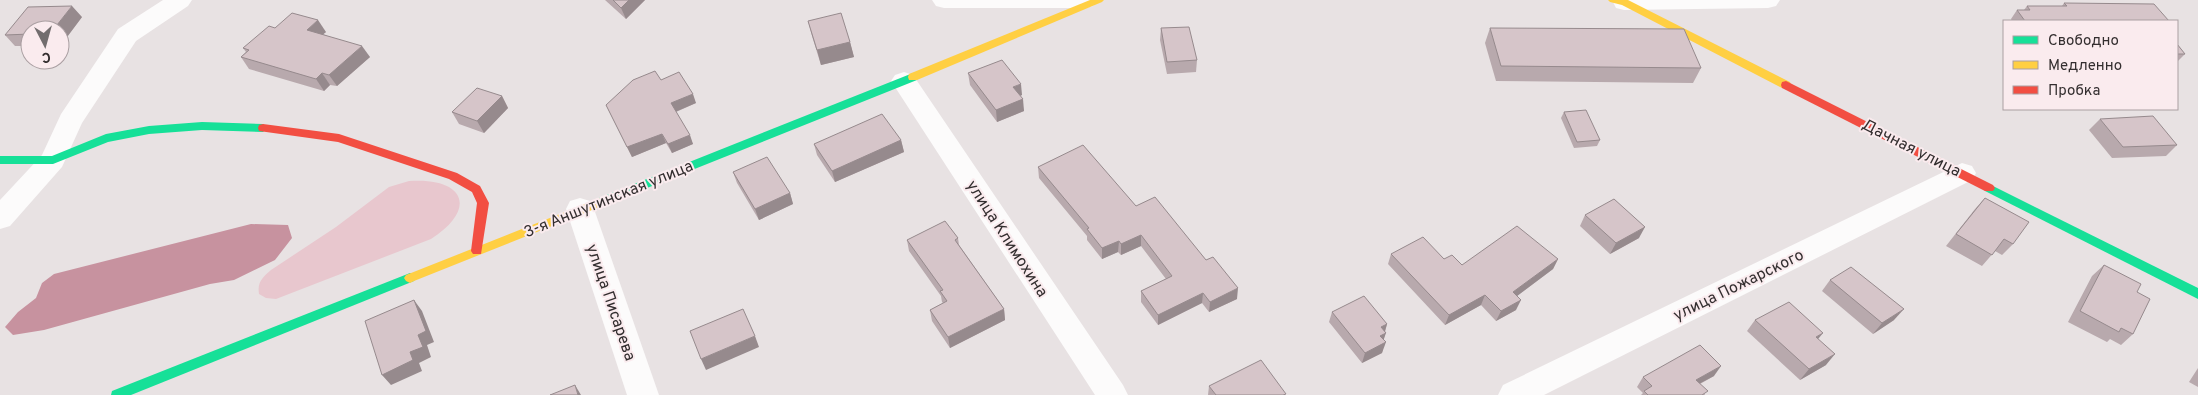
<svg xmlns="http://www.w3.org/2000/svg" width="2198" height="395" font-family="Overpass,sans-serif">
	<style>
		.green { fill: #e8c7ce }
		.water { fill: #c7929f }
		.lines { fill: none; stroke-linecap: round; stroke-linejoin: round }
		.street { fill: #fcfbfb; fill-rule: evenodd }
		.fast { fill: #16e098; fill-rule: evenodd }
		.slow { fill: #ffcf43; fill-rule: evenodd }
		.jam { fill: #f24e42; fill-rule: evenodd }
		.wall { fill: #b8a9ad }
		.shaded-wall { fill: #968a8d }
		.building { fill: #d6c5c9; stroke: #968a8d }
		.labels { text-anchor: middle; stroke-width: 4; stroke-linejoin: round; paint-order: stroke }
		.street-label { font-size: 16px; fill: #332e2f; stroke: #faebee }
	</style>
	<rect width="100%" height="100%" fill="#e8e2e3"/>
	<path class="green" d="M409,181C465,177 478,209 431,239L276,299L266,298L259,294C257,282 263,277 271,270L336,227L389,187Z"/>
	<polygon class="water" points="251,224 288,225 292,238 275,260 234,280 210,284 44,330 13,335 5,327 18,312 36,298 42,283 54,274"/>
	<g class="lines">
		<g class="street">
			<polygon points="163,0 192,0 188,6 136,41 82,123 62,167 10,226 0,229 0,200 42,155 61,114 118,29"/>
			<polygon points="932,0 1097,0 1093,6 1085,8 944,8 936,6"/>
			<polygon points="1612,0 1780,0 1776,6 1768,8 1624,10 1616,8"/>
			<polygon points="904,72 913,75 1123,385 1128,395 1095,395 895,87 891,81 895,75"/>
			<polygon points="1962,163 1972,166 1976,173 1972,180 1544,395 1498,395 1503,385"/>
			<polygon points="580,198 590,201 594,209 659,395 627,395 566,209 570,201"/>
		</g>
		<g class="fast">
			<polygon points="913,73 917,74 918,77 917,80 607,204 599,204 597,201 599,198"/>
			<polygon points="202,122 263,124 268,128 263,132 202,130 149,134 108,142 53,164 0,164 0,156 52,156 106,134 149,126"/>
			<polygon points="1989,184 2198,288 2198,299 1985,191 1983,188 1985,185"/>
			<polygon points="410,273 414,275 416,278 414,281 131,395 111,395 112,391"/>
		</g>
		<g class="slow">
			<polygon points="1090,0 1104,0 1102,2 917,80 909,80 908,77 909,74"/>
			<polygon points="1608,0 1628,0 1790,82 1791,85 1790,88 1782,88 1622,5 1610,2"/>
			<polygon points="603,197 607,198 609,201 607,204 414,281 410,283 406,281 404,278 406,275"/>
		</g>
		<g class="jam">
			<polygon points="1786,81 1993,185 1995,188 1993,191 1985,191 1782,88 1781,85 1782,82"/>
			<polygon points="263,124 339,134 457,173 480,186 489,203 481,254 473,254 471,251 477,203 472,192 449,179 338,142 259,131 258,128 259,125"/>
		</g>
	</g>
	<g class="wall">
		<polygon points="605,0 645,0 626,19"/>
		<polygon points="2064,3 2169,21 2012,21 2011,19 2017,10 2024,10 2027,6 2062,6"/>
		<polygon points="82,17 61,45 60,45 60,30 30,30 30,46 15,46 5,35"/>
		<polygon points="808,21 850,42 854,57 821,65 812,36"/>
		<polygon points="275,28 326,32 323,34 370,57 337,86 330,85 324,91 249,69 241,57 246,52 243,48"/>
		<polygon points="1161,28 1197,60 1196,72 1167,74 1160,40"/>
		<polygon points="1490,28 1701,68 1693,83 1496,81 1485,43"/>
		<polygon points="2177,44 2185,54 2177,62"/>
		<polygon points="968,73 1022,95 1020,96 1024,111 997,122 970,85"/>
		<polygon points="661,80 696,103 676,112 693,144 672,153 666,143 632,157 606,105"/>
		<polygon points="502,96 508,108 484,133 459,124 452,112"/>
		<polygon points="1564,112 1600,140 1597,146 1574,148 1561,118"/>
		<polygon points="2100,119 2177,145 2166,156 2112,158 2089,130"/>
		<polygon points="901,140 904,152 835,182 817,155 814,144"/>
		<polygon points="1038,167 1136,206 1237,299 1209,312 1202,303 1158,325 1141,302 1141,291 1166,279 1141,246 1121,255 1118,252 1102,259 1087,240 1087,236 1039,178"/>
		<polygon points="733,172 790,193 793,204 759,220 737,183"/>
		<polygon points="1985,198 2013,244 2002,255 1995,251 1982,266 1946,246 1975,209"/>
		<polygon points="1585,215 1639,238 1610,254 1580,226"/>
		<polygon points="958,238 959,245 1004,309 1005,320 950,348 932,321 930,310 943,303 942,302 941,296 909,251 907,240"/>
		<polygon points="1391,254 1444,259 1462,265 1558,259 1553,269 1517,296 1516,310 1496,321 1481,305 1445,325 1388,264"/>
		<polygon points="2104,265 2137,292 2133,334 2121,345 2110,339 2107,342 2068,322 2092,276"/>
		<polygon points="1830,280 1894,320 1873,334 1822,291"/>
		<polygon points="1332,312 1387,324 1385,332 1382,353 1362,363 1329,322"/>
		<polygon points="1755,320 1818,339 1826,365 1800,380 1747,331"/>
		<polygon points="2198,368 2198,387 2189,382"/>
		<polygon points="1714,376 1700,384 1705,395 1641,395 1643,393 1637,387 1643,377"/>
		<polygon points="1209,386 1286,395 1208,395"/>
	</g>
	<g class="shaded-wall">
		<polygon points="629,0 645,0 626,19 621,8"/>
		<polygon points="72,6 82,17 61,45 60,45 60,30 53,30"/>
		<polygon points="318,20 326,32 315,41 307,30"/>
		<polygon points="850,42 854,57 821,65 817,50"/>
		<polygon points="362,46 370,57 337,86 329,75"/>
		<polygon points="322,73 330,85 324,91 316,79"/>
		<polygon points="1021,84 1022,95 1014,98 1013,87"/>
		<polygon points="693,94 696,103 675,112 671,103"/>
		<polygon points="502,96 508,108 484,133 477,121"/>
		<polygon points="1023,99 1024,111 997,122 996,110"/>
		<polygon points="662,134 666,143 632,157 627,147"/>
		<polygon points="690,135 693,144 672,153 668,144"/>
		<polygon points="901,140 904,152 835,182 832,171"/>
		<polygon points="790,193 793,204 759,220 755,209"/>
		<polygon points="1645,227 1639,238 1610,254 1616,243"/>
		<polygon points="1141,235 1141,246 1121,255 1121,244"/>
		<polygon points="1119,241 1118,252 1102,259 1102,248"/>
		<polygon points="1558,259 1553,269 1509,302 1513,292"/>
		<polygon points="1238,288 1237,299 1209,312 1210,302"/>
		<polygon points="1203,293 1202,303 1158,325 1158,315"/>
		<polygon points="1485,295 1481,305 1445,325 1449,315"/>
		<polygon points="414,300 422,311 434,342 427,345 431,357 419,363 422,371 391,385 382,375 410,352"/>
		<polygon points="1521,300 1516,310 1496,321 1501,311"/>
		<polygon points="1004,309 1005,320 950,348 948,337"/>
		<polygon points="1904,309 1894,320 1873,334 1882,323"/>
		<polygon points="1387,324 1384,334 1386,333 1382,344 1377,347 1381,327"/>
		<polygon points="1823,333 1814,344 1816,337"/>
		<polygon points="755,336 759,347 706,370 701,359"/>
		<polygon points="1386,342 1382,353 1362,363 1365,353"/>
		<polygon points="1835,354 1826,365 1800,380 1809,369"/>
		<polygon points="1721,366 1714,376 1689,389 1696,380"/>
		<polygon points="575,385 581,395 578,395"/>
	</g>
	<g class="building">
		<polygon points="613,0 629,0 621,8"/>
		<polygon points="2064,3 2154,4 2169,21 2025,21 2017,10 2030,10 2027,6 2067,6"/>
		<polygon points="72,6 53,30 30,30 30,34 5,35 28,7"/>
		<polygon points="292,13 318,20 307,30 362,46 329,75 322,73 316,79 241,57 249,50 243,48 269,26 275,28"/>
		<polygon points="841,13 850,42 817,50 808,21"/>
		<polygon points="1189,27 1197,60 1167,62 1161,28"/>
		<polygon points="1490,28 1684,29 1701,68 1501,66"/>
		<polygon points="2177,44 2185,54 2177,54"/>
		<polygon points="1002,60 1021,84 1013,87 1023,99 996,110 968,73"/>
		<polygon points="655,71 661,80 679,72 693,94 671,103 690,135 668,144 662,134 627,147 606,105 633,80"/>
		<polygon points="477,88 502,96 477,121 452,112"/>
		<polygon points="1586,110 1600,140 1577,142 1564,112"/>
		<polygon points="882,114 901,140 832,171 814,144"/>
		<polygon points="2153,116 2177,145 2123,147 2100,119"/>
		<polygon points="1083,145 1136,206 1155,197 1206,260 1213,257 1238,288 1210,302 1203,293 1158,315 1141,291 1172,276 1141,235 1121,244 1119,241 1102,248 1087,229 1089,228 1038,167"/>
		<polygon points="767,157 790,193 755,209 733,172"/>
		<polygon points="1985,198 2029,222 2013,244 2004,239 1992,255 1956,234"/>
		<polygon points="1614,199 1645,227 1616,243 1585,215"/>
		<polygon points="945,221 958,238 955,240 1004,309 948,337 930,310 947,301 940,291 943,290 907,240"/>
		<polygon points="1517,226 1558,259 1513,292 1521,300 1501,311 1485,295 1449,315 1391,254 1423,237 1444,259 1452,255 1462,265"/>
		<polygon points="2104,265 2141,284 2137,292 2150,299 2133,334 2121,328 2119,332 2080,311"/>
		<polygon points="1851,267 1904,309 1882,323 1830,280"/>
		<polygon points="1364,296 1387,324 1381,327 1386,333 1380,336 1386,342 1365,353 1332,312"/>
		<polygon points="414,300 426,331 418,335 423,347 410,352 413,360 382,375 365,321"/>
		<polygon points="1789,302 1823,333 1816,337 1835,354 1809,369 1755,320"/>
		<polygon points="743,309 755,336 701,359 690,331"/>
		<polygon points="1700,345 1721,366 1696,380 1708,391 1702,395 1648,395 1644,391 1652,386 1643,377"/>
		<polygon points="1261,360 1286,394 1283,395 1216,395 1209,386"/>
		<polygon points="575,385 578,395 550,395"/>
	</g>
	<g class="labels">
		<g class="street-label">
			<text transform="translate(1912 147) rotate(27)" y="6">Дачная улица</text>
			<text transform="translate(608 198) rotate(-22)" y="6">3-я Аншутинская улица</text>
			<text transform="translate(1008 238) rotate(57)" y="6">улица Климохина</text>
			<text transform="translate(1738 284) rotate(-26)" y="6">улица Пожарского</text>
			<text transform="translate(612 302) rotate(71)" y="6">улица Писарева</text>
		</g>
	</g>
	<rect x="2003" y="20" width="175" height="90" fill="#faebee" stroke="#aa9fa2"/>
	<rect x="2013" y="36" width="25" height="8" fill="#16e098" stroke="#aa9fa2"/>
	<text x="2048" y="45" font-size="15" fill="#332e2f">Свободно</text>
	<rect x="2013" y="61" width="25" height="8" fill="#ffcf43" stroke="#aa9fa2"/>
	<text x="2048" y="70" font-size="15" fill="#332e2f">Медленно</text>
	<rect x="2013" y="86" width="25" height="8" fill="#f24e42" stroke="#aa9fa2"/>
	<text x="2048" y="95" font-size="15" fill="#332e2f">Пробка</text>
	<g transform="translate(45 45) rotate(174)"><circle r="24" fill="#faebee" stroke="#aa9fa2"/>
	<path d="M0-4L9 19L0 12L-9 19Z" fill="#726d6e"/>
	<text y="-8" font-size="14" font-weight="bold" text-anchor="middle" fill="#332e2f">С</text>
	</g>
</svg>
